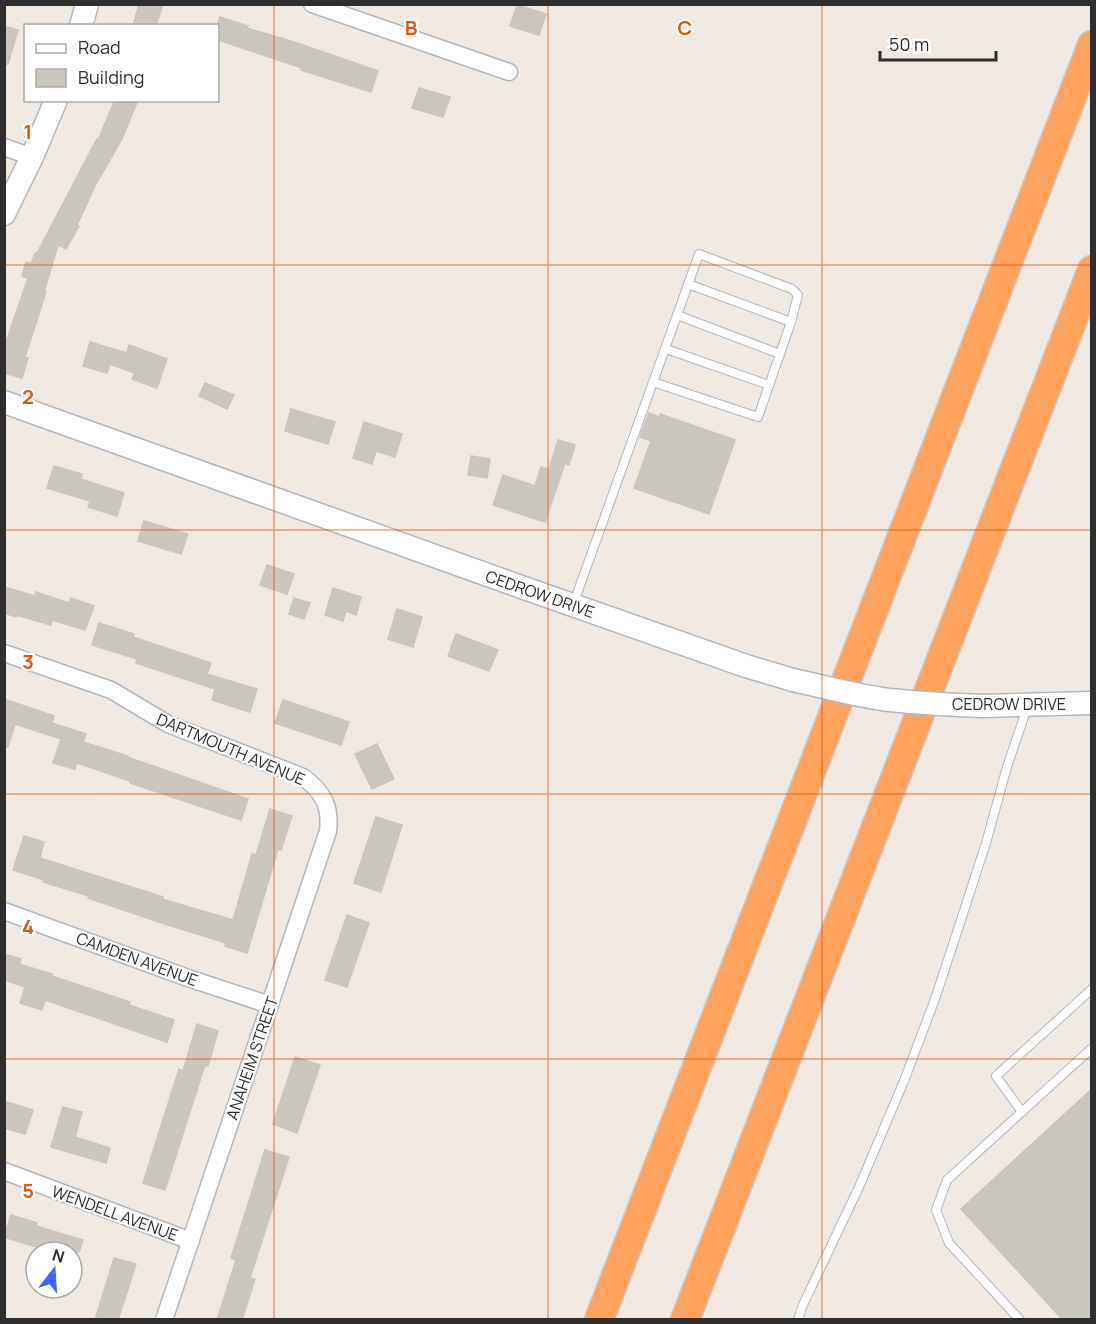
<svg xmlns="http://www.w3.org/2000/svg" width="1096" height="1324" font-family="Manrope,sans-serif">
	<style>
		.building { fill: #cbc7bf; stroke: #cbc5ba; stroke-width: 1.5 }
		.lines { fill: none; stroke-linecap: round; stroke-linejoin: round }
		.lane-casing { stroke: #b4b7c1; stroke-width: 10 }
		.street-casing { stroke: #b4b7c1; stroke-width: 19 }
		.secondary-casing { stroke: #b4b7c1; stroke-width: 25 }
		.highway-casing { stroke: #c9c9c9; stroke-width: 31 }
		.lane { stroke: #fff; stroke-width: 8 }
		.street { stroke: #fff; stroke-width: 16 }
		.secondary { stroke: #fff; stroke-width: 22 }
		.highway { stroke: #ffa35c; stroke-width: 28 }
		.secondary-bridge-casing { stroke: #b4b7c1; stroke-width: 25; stroke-linecap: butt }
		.secondary-bridge { stroke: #fff; stroke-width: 22 }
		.grid { fill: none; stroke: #df570e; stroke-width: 1.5; stroke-opacity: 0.55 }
		.labels { text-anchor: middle; stroke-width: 4.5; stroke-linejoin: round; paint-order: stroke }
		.street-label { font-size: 16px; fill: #2e2e2e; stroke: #fff }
		.grid-label { font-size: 20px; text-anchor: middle; font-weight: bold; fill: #df570e; stroke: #fff; stroke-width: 4.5; stroke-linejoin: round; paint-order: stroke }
	</style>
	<rect width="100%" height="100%" fill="#efe9e1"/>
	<g class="building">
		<polygon points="139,4 163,4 156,26 133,26"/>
		<polygon points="517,5 546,14 539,35 510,26"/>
		<polygon points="220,17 248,26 247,28 294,42 378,71 371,92 301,70 302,68 218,40 218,24"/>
		<polygon points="4,26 18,30 8,64 4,64"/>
		<polygon points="419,88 450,97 443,117 412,108"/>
		<polygon points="115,100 138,100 122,139 96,184 77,225 79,226 66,249 58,245 44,292 46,292 25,357 28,358 22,378 4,373 4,348 28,278 22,276 26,262 31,264 35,253 37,253 97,139 98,140"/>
		<polygon points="90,342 127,353 129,345 167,359 157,388 132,379 135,373 110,364 107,373 83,366"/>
		<polygon points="205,383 234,395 227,409 199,396"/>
		<polygon points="291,409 335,422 328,444 285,431"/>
		<polygon points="649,413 659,417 660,414 735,440 709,514 634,488 651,441 640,437"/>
		<polygon points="364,422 402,434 395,457 376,451 372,464 353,458"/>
		<polygon points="558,440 575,445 569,465 565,463 545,522 493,505 503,475 535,486 541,467 549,469"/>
		<polygon points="471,456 490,459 487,478 468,475"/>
		<polygon points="54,466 82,474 81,479 124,493 117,516 88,507 90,501 47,488"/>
		<polygon points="144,521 188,534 181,554 138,541"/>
		<polygon points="267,565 294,574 287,594 260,585"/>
		<polygon points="4,587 35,596 36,592 69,603 71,598 94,606 85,630 52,620 51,625 16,615 16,617 4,613"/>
		<polygon points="333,588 361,597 356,615 346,611 343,621 325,615"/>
		<polygon points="294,598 310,603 304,619 289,614"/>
		<polygon points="397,609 422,617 413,647 388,639"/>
		<polygon points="99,623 134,634 133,637 211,663 207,674 257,689 250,712 212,700 215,689 136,663 137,659 92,645"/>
		<polygon points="456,634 498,650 489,671 448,656"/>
		<polygon points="4,699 54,716 52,723 86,734 83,742 128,756 127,757 248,799 241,820 130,783 130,781 77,763 75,769 53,763 61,739 15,724 8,747 4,747"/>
		<polygon points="283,700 349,722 341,745 275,723"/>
		<polygon points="377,744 394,779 372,789 355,754"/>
		<polygon points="270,809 292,816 281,850 278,849 247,953 225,946 226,943 168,925 88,898 89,896 43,882 44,880 13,870 24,836 44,842 40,858 163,897 162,899 233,920 252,854 256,855"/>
		<polygon points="376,817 402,825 381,892 354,883"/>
		<polygon points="347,915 369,923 347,987 325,980"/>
		<polygon points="4,954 21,959 19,964 52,974 52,976 130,1002 129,1005 174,1020 167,1042 45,1000 42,1010 20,1003 25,987 4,980"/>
		<polygon points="197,1024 218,1031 208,1066 205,1065 165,1190 143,1183 179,1069 183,1071"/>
		<polygon points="295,1057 320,1065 297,1133 273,1124"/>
		<polygon points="1092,1089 1092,1320 1063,1320 961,1209"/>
		<polygon points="4,1101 33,1110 25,1134 4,1128"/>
		<polygon points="63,1107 82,1112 75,1137 110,1148 106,1163 51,1147"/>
		<polygon points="265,1150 289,1157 250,1278 255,1279 242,1320 217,1320 236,1260 231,1258"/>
		<polygon points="11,1215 37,1223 36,1226 83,1240 79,1252 52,1252 4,1237"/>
		<polygon points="114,1258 136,1264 118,1320 95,1320"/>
	</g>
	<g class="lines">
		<g class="lane-casing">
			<g id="lane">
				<polyline points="688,284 791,322"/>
				<polyline points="677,315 780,354"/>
				<polyline points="666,349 769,385"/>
				<polyline points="573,605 699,254 792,289 798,295 791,322 758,417 653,382"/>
				<polyline points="1022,1112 996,1076 1092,989"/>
				<polyline points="798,1320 802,1307 859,1187 904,1081 935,999 961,920 986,843 1007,767 1028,705"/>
				<polyline points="1020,1320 949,1243 936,1210 947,1180 1092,1048"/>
			</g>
		</g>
		<g class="street-casing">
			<g id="street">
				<polyline points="312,4 509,72"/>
				<polyline points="4,147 32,157"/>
				<path d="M4,653L111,690L168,724L303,777C323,792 331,806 328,831L164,1320"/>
				<polyline points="4,911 188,978 270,1005"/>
				<polyline points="4,1171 191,1241"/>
			</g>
		</g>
		<g class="secondary-casing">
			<g id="secondary">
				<polyline points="81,26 87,4"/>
				<polyline points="4,214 32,157 56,100"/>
				<polyline points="4,402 527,589 746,666 793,680"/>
				<polyline points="983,706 1092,703"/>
			</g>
		</g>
		<g class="highway-casing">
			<g id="highway">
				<polyline points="599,1320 1092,45"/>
				<polyline points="685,1320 1092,270"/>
			</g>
		</g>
		<use href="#lane" class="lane"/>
		<use href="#street" class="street"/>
		<use href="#secondary" class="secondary"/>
		<use href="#highway" class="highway"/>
		<g class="secondary-bridge-casing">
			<path id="secondary-bridge" d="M793,680C825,687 857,696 889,700C920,703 952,705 983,706"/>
		</g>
		<use href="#secondary-bridge" class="secondary-bridge"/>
	</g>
	<path class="grid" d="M274,4V1320M548,4V1320M822,4V1320M4,265H1092M4,530H1092M4,794H1092M4,1059H1092"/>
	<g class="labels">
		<g class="street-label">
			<text transform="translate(540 594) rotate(19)" y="6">CEDROW DRIVE</text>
			<text x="1009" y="710">CEDROW DRIVE</text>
			<text transform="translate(231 749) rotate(23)" y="6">DARTMOUTH AVENUE</text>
			<text transform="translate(137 959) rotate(20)" y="6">CAMDEN AVENUE</text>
			<text transform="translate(252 1058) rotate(-71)" y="6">ANAHEIM STREET</text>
			<text transform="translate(115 1213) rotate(20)" y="6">WENDELL AVENUE</text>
		</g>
	</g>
	<g class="grid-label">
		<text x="411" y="35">B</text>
		<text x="685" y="35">C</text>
		<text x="28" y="139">1</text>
		<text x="28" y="404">2</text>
		<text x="28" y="669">3</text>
		<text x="28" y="934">4</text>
		<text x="28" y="1198">5</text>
	</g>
	<rect width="1096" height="1324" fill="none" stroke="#2e2e2e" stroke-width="12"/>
	<rect x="24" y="24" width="195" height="78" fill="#ffffff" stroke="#ababab" stroke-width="1.5"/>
	<rect x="36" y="44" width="30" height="9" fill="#ffffff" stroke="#ababab" stroke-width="1.5"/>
	<text x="78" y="54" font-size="18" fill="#2e2e2e">Road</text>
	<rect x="36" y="69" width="30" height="18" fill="#cbc7bf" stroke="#ababab" stroke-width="1.5"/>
	<text x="78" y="84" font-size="18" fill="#2e2e2e">Building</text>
	<g transform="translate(54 1270) rotate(17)"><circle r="28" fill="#ffffff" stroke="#ababab" stroke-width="1.5"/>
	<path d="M0-4.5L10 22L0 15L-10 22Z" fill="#4264fb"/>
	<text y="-9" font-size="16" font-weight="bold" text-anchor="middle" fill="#2e2e2e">N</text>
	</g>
	<path d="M880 51v9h116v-9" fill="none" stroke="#2e2e2e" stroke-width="3"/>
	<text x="889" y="51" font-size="18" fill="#2e2e2e" stroke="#ffffff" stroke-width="4.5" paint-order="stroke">50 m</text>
</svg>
